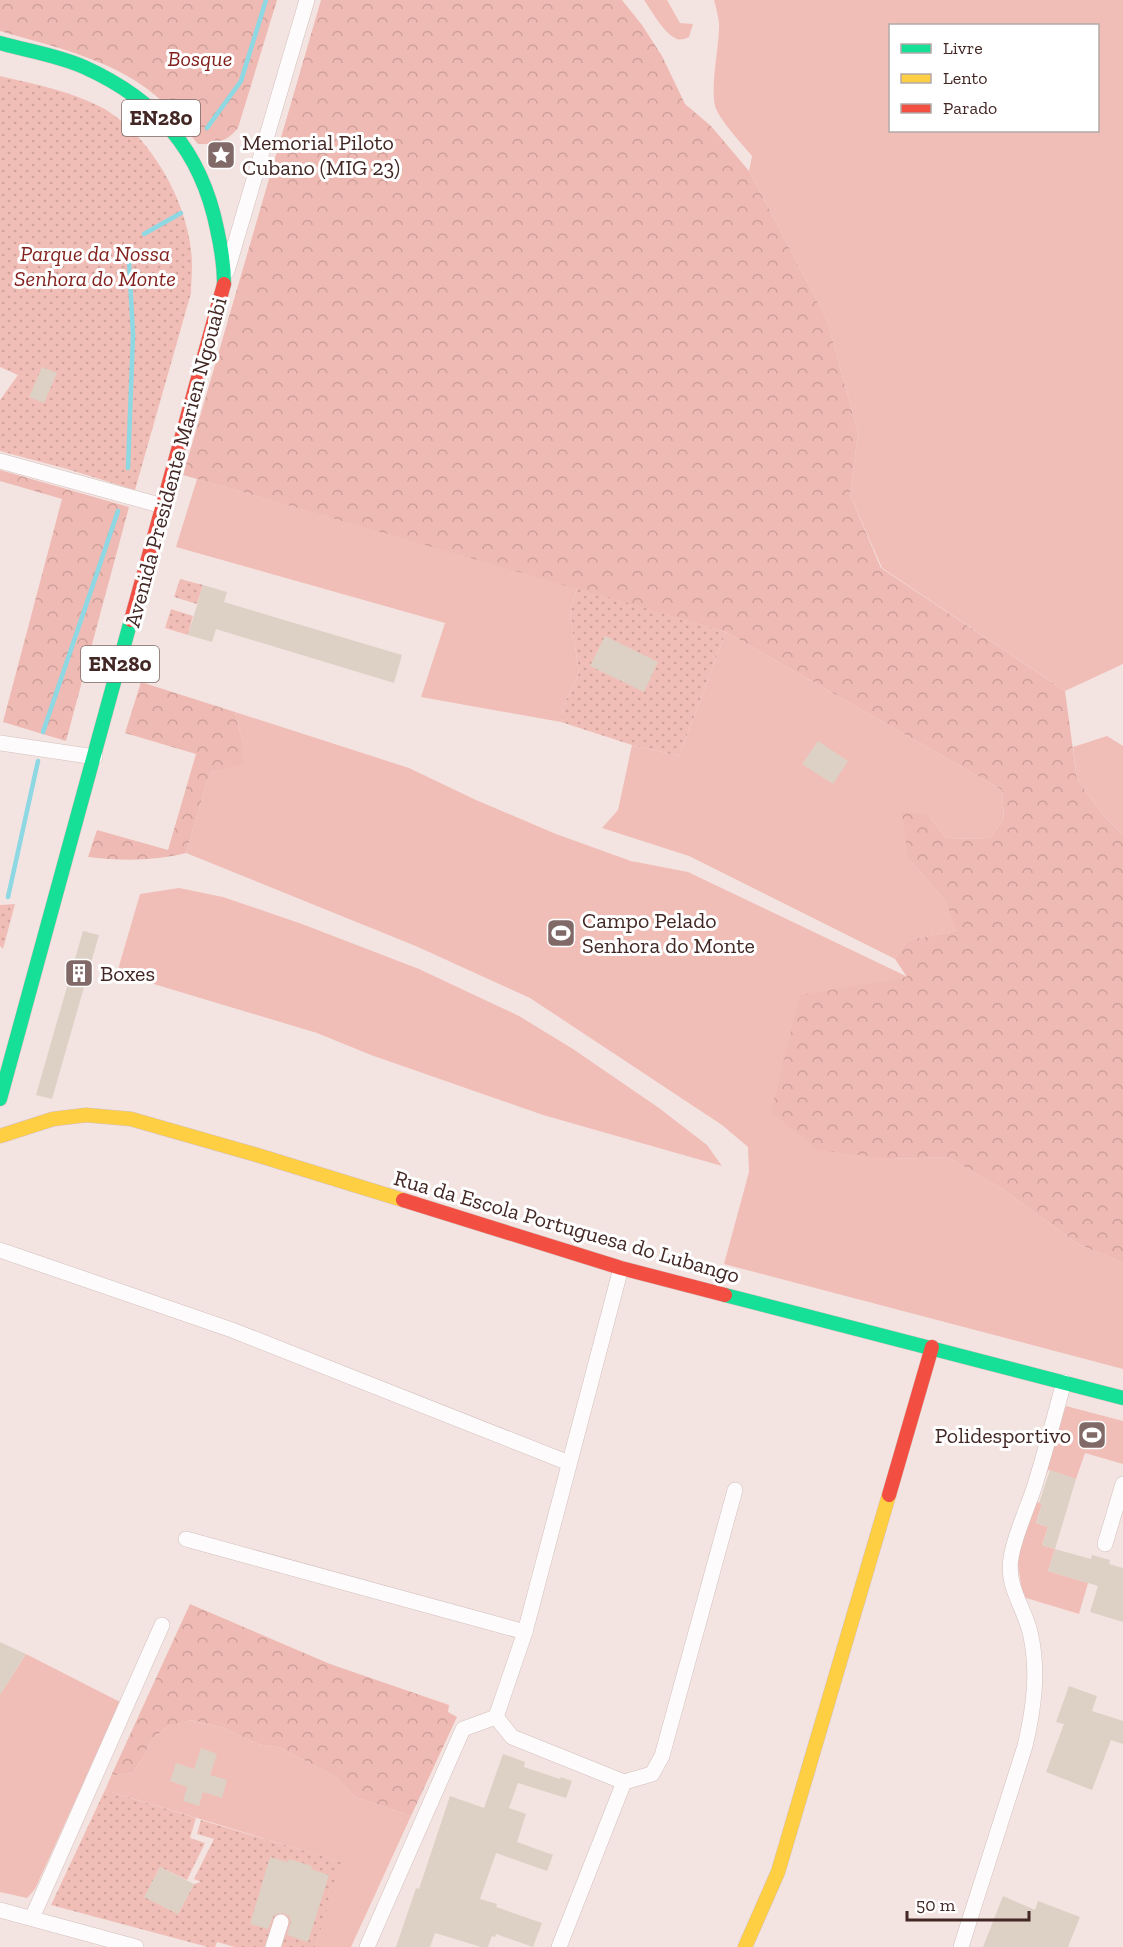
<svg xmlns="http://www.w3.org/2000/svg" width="1123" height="1947" font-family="'Zilla Slab',serif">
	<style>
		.grass { fill: #f1beb7; fill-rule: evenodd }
		.forest { fill: url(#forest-crowns) }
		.park { fill: url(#park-dots) }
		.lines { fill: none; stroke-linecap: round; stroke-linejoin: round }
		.stream { stroke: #8dd8e2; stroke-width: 4.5 }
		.building { fill: #ddd1c5 }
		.street-casing { stroke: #d3bfbc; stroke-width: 16 }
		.fast-casing { stroke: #d3bfbc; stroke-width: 15 }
		.slow-casing { stroke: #d3bfbc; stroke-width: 15 }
		.jam-casing { stroke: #d3bfbc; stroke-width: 15 }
		.street { stroke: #fdfbfb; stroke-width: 15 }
		.fast { stroke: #16e098; stroke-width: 14 }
		.slow { stroke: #ffcf43; stroke-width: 14 }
		.jam { stroke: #f24e42; stroke-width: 14 }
		.labels { text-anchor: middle; stroke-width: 6; stroke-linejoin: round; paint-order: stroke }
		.shield { fill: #fff; stroke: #7b6866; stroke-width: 1.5 }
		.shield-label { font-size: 21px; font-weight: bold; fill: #422724 }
		.park-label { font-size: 22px; font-style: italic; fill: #821f1b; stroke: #fff }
		.poi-label { font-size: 22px; fill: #422724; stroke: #fff; text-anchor: start }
		.street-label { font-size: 22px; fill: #422724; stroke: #fff }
	</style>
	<defs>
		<pattern id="forest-crowns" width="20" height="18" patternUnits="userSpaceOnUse" patternTransform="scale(1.5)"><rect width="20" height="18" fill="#efbab3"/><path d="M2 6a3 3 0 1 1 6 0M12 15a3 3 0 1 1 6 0" fill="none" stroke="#cea09a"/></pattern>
		<pattern id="park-dots" width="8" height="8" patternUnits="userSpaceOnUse" patternTransform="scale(1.5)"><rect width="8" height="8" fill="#f1beb7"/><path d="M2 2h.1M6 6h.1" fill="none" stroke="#d0a39d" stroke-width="1.8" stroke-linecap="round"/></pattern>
	</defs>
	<rect width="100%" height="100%" fill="#f3e4e2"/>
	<g class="grass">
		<path d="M644,0H667L680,23L693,24L689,37C685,39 679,41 675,38C664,33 651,10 644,0Z"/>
		<path d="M714,0H1123V664L1065,691L882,568L850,495L858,433L827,320L749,171L752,156C741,143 725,126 717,111C708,93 720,45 719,23C718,16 716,7 714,0ZM890,26H1098V130H890Z"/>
		<polygon points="197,479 577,588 570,613 579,673 563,707 561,722 421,697 445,623 176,547"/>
		<polygon points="726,632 1002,790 1004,819 990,838 947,839 927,814 908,858 945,900 958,931 908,940 895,959 689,856 602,828 618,810 632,745 679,756"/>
		<polygon points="235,712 409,768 476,800 556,834 631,861 688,872 908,977 890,1159 948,1157 1004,1190 1078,1244 1123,1263 1123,1369 724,1264 749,1172 748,1147 722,1125 530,998 418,947 186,853 210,772 224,770 243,744"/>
		<polygon points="1107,736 1123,746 1123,835 1103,815 1077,779 1073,747"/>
		<polygon points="179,888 223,897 302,924 419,969 519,1016 573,1049 659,1108 707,1145 722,1166 543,1115 371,1055 317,1033 117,973 140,894"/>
		<polygon points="1066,1406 1123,1421 1123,1464 1085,1453 1076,1479 1048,1470 1037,1502 1042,1504 1036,1523 1048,1527 1042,1545 1055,1549 1048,1571 1088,1583 1079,1614 1023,1597 1017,1559"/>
		<polygon points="26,1654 120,1702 35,1889 27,1898 0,1892 0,1688 3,1690"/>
		<polygon points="189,1720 224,1728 258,1744 281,1748 336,1777 355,1797 411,1816 351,1947 315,1947 341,1862 105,1790 111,1776 132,1773 143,1758 151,1740 168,1726"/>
	</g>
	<g class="forest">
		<path d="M0,0H277L238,128C226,142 217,144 198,144C186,130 177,114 163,102C118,60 57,48 0,31Z"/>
		<polygon points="321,0 622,0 642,25 662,56 685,104 711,126 749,171 827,320 858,433 850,495 881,568 1065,691 1077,779 1103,815 1123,835 1123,1263 1078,1244 1004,1190 948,1157 890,1159 818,1150 771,1112 800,995 907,977 895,959 908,940 957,931 945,900 908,858 902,812 927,814 947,839 990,838 1004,819 1002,790 726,632 183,475"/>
		<polygon points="0,470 129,507 66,741 3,722 62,499 0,481"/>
		<path d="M141,682L235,712L243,744V763L224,770L210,772L186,853C153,861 122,861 88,857L97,830L168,850L196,754L125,733Z"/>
		<polygon points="190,1604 330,1664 449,1705 448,1712 457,1717 411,1816 355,1797 336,1777 281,1748 258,1744 224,1728 190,1720 168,1726 151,1740 143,1758 132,1773 111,1776"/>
	</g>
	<g class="park">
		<path d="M0,76C34,84 70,91 101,107C152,135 192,208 192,265C192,275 191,284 191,293L135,490L67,469L0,451V400L18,375L0,367Z"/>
		<polygon points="180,579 203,585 197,604 174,597"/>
		<polygon points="577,588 726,632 679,756 632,745 561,722 563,707 579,673 570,613"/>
		<polygon points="171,609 193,616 188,635 165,628"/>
		<polygon points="15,904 3,949 0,946 0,905"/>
		<polygon points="105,1790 196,1818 190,1838 205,1843 187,1880 160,1867 145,1897 178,1914 194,1884 201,1882 194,1879 214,1839 197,1834 201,1820 342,1862 315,1947 235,1947 217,1942 215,1947 208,1947 51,1905"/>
	</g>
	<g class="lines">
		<g class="stream">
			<polyline points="207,128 241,81 266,0"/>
			<polyline points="144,234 181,213"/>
			<polyline points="128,468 133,335 129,260"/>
			<polyline points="43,732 118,511"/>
			<polyline points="8,897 38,761"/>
		</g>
	</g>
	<g class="building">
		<polygon points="42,367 57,373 44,403 29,397"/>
		<polygon points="203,585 227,592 224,602 402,655 394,683 216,629 212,642 188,635"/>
		<polygon points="605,636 658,662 644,692 590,666"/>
		<polygon points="818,741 848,761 833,784 802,764"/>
		<polygon points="83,931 99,935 52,1099 36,1095"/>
		<polygon points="1050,1470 1076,1479 1055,1549 1042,1545 1048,1527 1036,1523 1042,1504 1039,1503"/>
		<polygon points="1055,1549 1091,1559 1092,1555 1110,1560 1109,1564 1123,1568 1123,1622 1090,1612 1098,1586 1048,1571"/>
		<polygon points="0,1642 26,1654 0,1695"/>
		<polygon points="1069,1686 1097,1696 1092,1711 1123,1721 1123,1744 1111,1740 1092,1790 1046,1772 1064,1724 1056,1722"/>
		<polygon points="201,1748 217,1754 210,1775 227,1780 222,1798 203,1792 199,1806 183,1801 187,1787 170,1781 176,1763 194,1769"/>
		<polygon points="503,1754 525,1762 524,1767 560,1779 561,1777 572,1781 566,1798 518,1783 509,1808 526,1814 517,1842 553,1855 547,1871 496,1853 480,1899 497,1904 496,1907 542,1923 533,1947 496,1934 495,1937 492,1936 488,1947 481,1947 435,1933 430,1947 396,1947 416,1888 419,1889 450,1796 484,1808"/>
		<polygon points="270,1857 288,1862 289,1859 312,1866 311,1869 329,1875 308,1942 287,1935 291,1921 289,1916 283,1913 274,1915 268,1929 250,1924"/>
		<polygon points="160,1867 194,1884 178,1914 144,1897"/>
		<polygon points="1003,1896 1035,1910 1038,1901 1080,1917 1068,1947 983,1947"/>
	</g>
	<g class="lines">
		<g class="street-casing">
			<g id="street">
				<polyline points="227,271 307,0"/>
				<polyline points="0,461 163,506"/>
				<polyline points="0,743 95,757"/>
				<polyline points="0,1250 232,1330 569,1463"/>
				<polyline points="186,1539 525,1632"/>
				<polyline points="1105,1544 1123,1484"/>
				<polyline points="496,1717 525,1632 621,1268"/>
				<polyline points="496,1717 512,1737 624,1782"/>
				<polyline points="0,1910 136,1947"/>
				<polyline points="32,1918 162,1625"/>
				<polyline points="273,1947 281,1922"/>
				<polyline points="367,1947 463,1729 496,1717"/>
				<polyline points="559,1947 624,1782 652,1774 662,1756 735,1490"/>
				<path d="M961,1947L1025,1746C1034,1708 1039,1670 1030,1632C1024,1607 1006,1586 1011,1558C1014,1537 1027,1509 1034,1488C1045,1453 1054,1418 1064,1382"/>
			</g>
		</g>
		<g class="fast-casing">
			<g id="fast">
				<path d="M0,43C28,51 57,55 84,67C157,100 201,150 217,229C221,247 224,266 224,284"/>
				<polyline points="0,1099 131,620"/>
				<polyline points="725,1295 1123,1398"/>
			</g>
		</g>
		<g class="slow-casing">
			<g id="slow">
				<polyline points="0,1136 53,1119 86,1115 131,1119 257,1155 403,1200"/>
				<polyline points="745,1947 778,1872 889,1495"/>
			</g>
		</g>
		<g class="jam-casing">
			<g id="jam">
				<polyline points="131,620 224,284"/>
				<polyline points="403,1200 621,1268 725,1295"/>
				<polyline points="889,1495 932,1347"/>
			</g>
		</g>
		<use href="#street" class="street"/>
		<use href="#fast" class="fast"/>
		<use href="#slow" class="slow"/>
		<use href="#jam" class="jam"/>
	</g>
	<defs>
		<g id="sight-square" transform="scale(1.5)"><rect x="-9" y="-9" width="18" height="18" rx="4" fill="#806966" stroke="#fff"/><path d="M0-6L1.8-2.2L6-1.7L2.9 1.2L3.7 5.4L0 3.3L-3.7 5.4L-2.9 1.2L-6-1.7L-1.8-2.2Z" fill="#fff"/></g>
		<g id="stadium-square" transform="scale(1.5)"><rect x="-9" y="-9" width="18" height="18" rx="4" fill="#806966" stroke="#fff"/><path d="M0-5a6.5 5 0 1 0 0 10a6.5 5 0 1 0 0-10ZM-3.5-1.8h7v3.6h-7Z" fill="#fff"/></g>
		<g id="building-square" transform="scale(1.5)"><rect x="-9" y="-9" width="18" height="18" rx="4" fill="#806966" stroke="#fff"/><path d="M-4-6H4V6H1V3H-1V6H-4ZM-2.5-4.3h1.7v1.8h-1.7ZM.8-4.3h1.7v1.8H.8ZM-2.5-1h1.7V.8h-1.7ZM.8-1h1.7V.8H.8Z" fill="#fff"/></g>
	</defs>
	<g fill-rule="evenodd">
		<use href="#sight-square" x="221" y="155"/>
		<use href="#stadium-square" x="561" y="933"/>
		<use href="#building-square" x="79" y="973"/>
		<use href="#stadium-square" x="1092" y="1435"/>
	</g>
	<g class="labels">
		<g class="shield">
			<rect x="122" y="100" width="78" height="36" rx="4.5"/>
			<rect x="81" y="646" width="78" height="36" rx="4.5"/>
		</g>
		<g class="shield-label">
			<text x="161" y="125">EN280</text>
			<text x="120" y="671">EN280</text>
		</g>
		<g class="park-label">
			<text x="200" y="66">Bosque</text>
			<text x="95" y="261">Parque da Nossa<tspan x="95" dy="25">Senhora do Monte</tspan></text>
		</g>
		<g class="poi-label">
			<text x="242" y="150">Memorial Piloto<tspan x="242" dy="25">Cubano (MIG 23)</tspan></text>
			<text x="582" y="928">Campo Pelado<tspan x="582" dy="25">Senhora do Monte</tspan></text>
			<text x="100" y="981">Boxes</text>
			<text x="1071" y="1443" text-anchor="end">Polidesportivo</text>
		</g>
		<g class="street-label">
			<text transform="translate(175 462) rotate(-75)" y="8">Avenida Presidente Marien Ngouabi</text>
			<text transform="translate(567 1226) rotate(16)" y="8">Rua da Escola Portuguesa do Lubango</text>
		</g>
	</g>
	<rect x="889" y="24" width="210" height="108" fill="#ffffff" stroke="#b3a9a7" stroke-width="1.5"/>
	<rect x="901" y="44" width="30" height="9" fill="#16e098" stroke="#b3a9a7" stroke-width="1.5"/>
	<text x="943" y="54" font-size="18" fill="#422724">Livre</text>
	<rect x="901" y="74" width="30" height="9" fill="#ffcf43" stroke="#b3a9a7" stroke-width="1.5"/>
	<text x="943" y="84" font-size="18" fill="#422724">Lento</text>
	<rect x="901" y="104" width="30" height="9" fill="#f24e42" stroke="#b3a9a7" stroke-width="1.5"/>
	<text x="943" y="114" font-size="18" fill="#422724">Parado</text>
	<path d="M907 1911v9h122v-9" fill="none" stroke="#422724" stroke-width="3"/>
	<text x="916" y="1911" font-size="18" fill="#422724" stroke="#ffffff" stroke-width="4.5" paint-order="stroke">50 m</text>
</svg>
